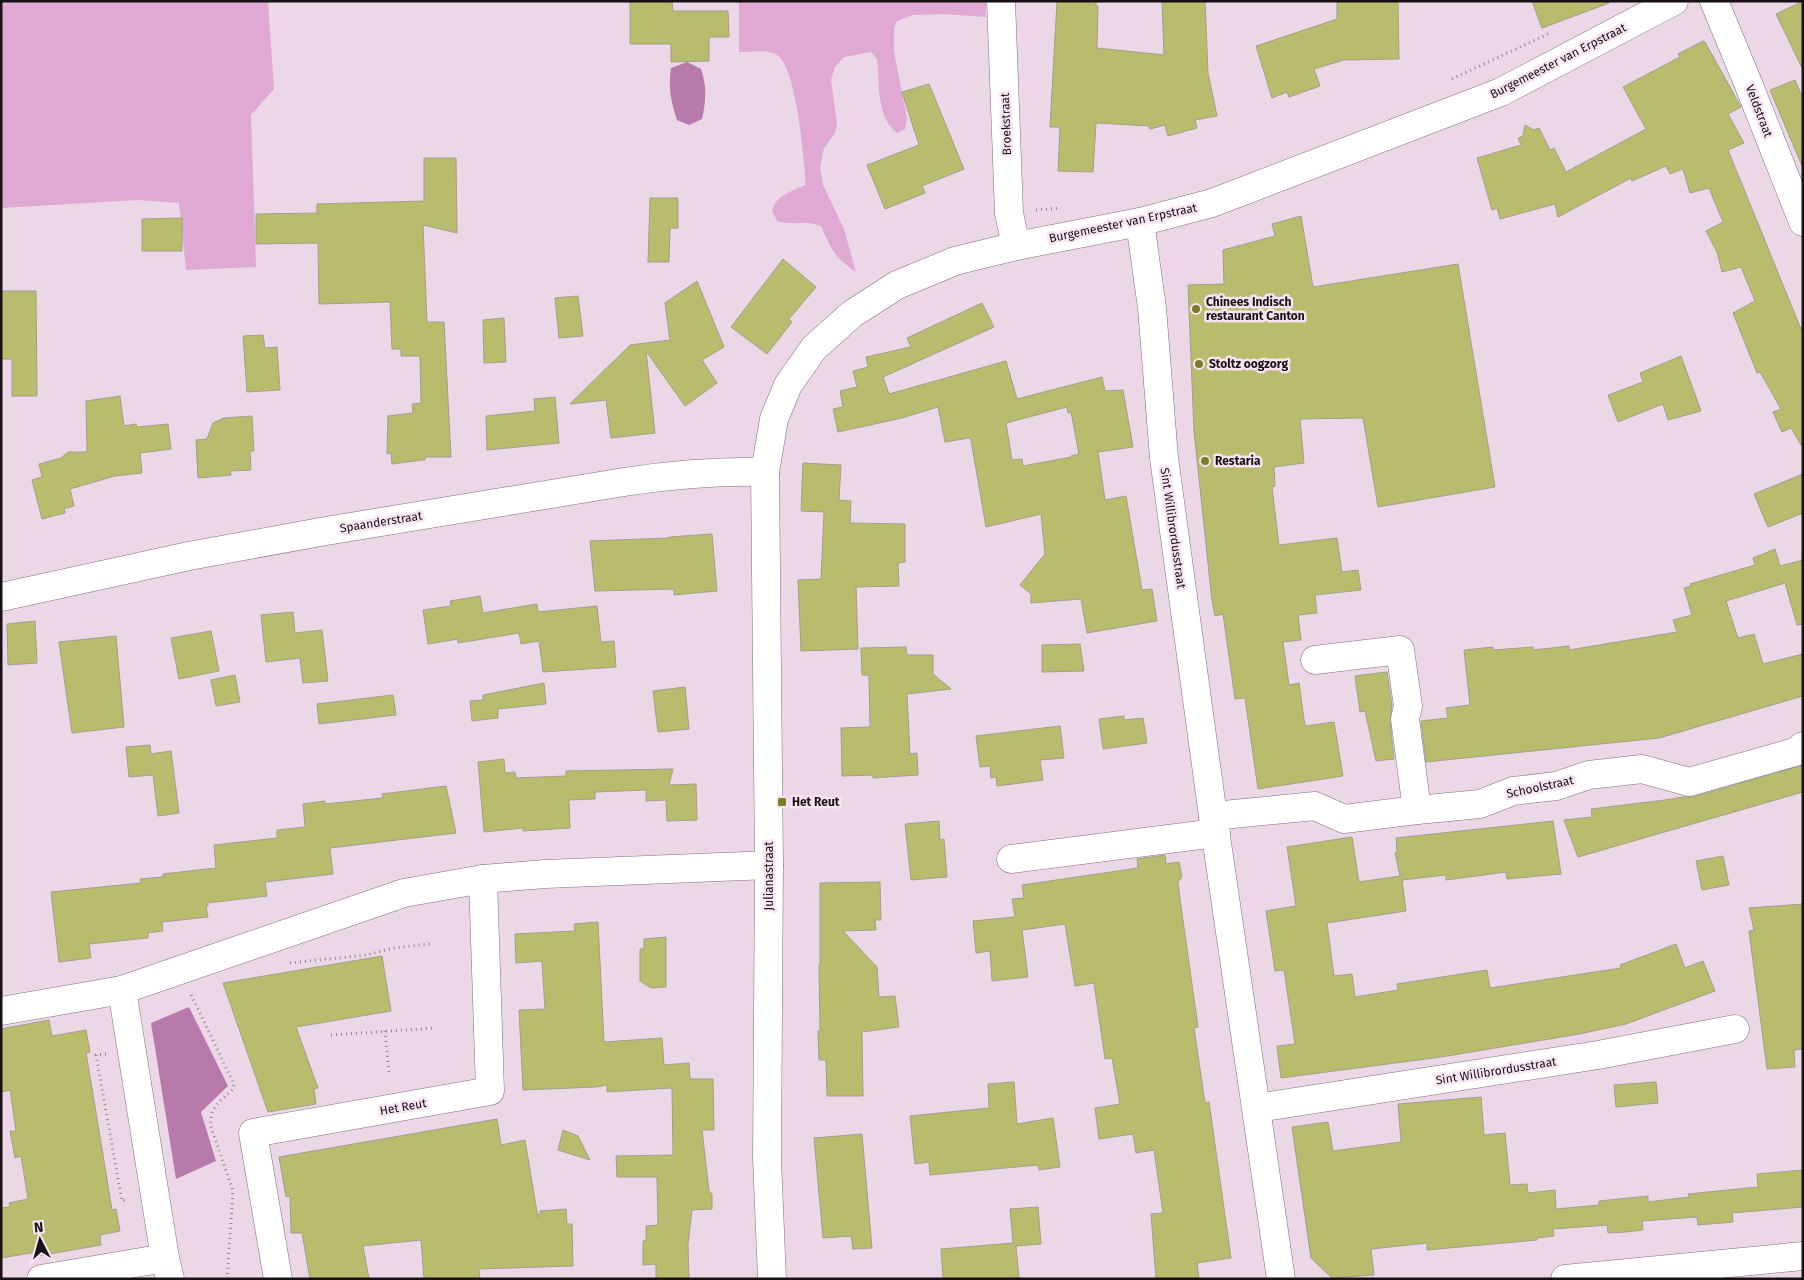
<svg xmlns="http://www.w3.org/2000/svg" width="1804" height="1280" font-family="'Fira Sans',sans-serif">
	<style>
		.green { fill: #dfa9d3 }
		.water { fill: #b879ab }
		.building { fill: #b8bc6d; stroke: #9fa18c; fill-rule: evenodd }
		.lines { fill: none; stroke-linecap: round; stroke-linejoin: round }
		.minor-casing { stroke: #816f7c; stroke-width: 29 }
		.path { stroke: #93848f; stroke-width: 3; stroke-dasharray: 1 4; stroke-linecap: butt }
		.minor { stroke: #fff; stroke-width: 28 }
		.poi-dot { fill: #7a7d26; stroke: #f9e4f3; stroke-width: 2 }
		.labels { text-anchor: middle; stroke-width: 5; stroke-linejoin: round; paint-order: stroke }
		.street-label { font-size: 12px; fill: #171015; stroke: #f9e4f3 }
		.poi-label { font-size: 12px; font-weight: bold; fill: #171015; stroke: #f9e4f3; text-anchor: start }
	</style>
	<rect width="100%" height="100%" fill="#ebd7e6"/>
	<g class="green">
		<polygon points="1,1 268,1 274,89 251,115 256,267 186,270 179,203 138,200 1,208"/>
		<path d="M739,1H986V17L943,14L913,15L897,21L894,28V52L907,118L905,129L897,133C876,117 880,84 877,59L871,52L844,57L835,67L831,80L837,124L835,133L824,148L820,167L823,185L844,229L856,272C834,257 832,250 821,226C806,220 791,226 777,221L772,211C776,195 792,191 806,185C804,160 797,68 777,55C767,49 750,52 739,52Z"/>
	</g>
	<g class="water">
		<path d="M687,62L701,69C707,86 706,101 702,119L689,125L677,120C671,102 668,87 671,68Z"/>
		<polygon points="189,1007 228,1086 201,1112 216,1161 176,1179 151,1023"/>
	</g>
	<g class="building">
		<polygon points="630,1 672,1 673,11 728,11 729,37 709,37 709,61 671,62 671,44 630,44"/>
		<polygon points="1057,1 1096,1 1096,6 1098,6 1097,48 1164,55 1162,1 1205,1 1208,73 1217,116 1195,120 1197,128 1168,136 1165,125 1150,129 1149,126 1096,123 1093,172 1058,171 1060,127 1050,127"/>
		<polygon points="1337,1 1398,1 1399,59 1344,60 1314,69 1320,86 1289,97 1287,92 1272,98 1256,46 1337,19"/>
		<polygon points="1532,1 1608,1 1609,3 1542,28"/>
		<polygon points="1803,1 1803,70 1776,14"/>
		<polygon points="1703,41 1705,42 1741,107 1728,114 1744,143 1728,150 1803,334 1803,448 1791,428 1782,432 1773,412 1781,409 1760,372 1757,373 1733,313 1755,301 1741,267 1722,272 1717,252 1706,231 1723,222 1709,188 1690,193 1683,169 1670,174 1666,166 1632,181 1631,178 1558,217 1555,204 1500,219 1497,208 1492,210 1477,158 1521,145 1518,138 1523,136 1525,125 1534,130 1539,128 1550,150 1554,148 1566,172 1646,129 1623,87 1680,57 1678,54"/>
		<polygon points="1795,80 1803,99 1802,166 1770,90"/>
		<polygon points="929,84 964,169 922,186 925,193 885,209 867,165 919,145 902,92"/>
		<polygon points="424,158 456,158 457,233 423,225 427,322 444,322 451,457 425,457 425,460 422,460 392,464 391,453 387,454 388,416 413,413 412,404 421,403 420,356 401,356 401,349 392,349 390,302 319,304 318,243 256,244 256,214 317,213 317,204 424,201"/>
		<polygon points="650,198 678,198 678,228 670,228 669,262 648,262"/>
		<polygon points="1301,216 1313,287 1458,264 1495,487 1378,507 1363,418 1300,419 1304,463 1274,467 1275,486 1272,487 1279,545 1337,538 1342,572 1358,570 1361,590 1315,595 1317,613 1298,615 1301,640 1283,642 1289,685 1299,683 1305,726 1334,722 1343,776 1258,789 1245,698 1235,699 1223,614 1215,616 1212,601 1194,431 1188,285 1224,284 1223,250 1275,236 1272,224"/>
		<polygon points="182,218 182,251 142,251 142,219"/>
		<polygon points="783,259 816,287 789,319 792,322 767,354 731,327"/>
		<polygon points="697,281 724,347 702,360 717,383 685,406 646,351 655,433 611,438 606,400 570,404 630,345 670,340 665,303"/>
		<polygon points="1,291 36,291 37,396 12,396 12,359 1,359"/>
		<polygon points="578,296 583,336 559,338 555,298"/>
		<path d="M982,303L994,327L883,377L889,394L1006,361L1017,399L1102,377L1105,391L1123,390L1133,447L1098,452L1105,500L1126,496L1142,590L1152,589L1157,621L1087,633L1081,599L1031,603V594L1020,585L1045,554L1041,514L986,527L971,440L969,438L945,442L938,407L902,418L838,432L833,409L843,407L840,391L857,387L853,371L868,367L866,357L911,347L907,338ZM1067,407L1068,413L1071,412L1079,454L1071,456V457L1023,466L1022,459L1012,460L1006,423Z"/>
		<polygon points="504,318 506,362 484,363 483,320"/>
		<polygon points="263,335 265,348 277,347 280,390 247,392 243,336"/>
		<polygon points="1681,356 1701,411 1668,420 1663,404 1618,422 1608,395 1643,382 1640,373"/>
		<polygon points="120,396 124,426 136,424 137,427 168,424 171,449 140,453 142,473 115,476 70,489 74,506 64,509 65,513 42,519 32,480 42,477 39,464 61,458 68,452 87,452 86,401"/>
		<polygon points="555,397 559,443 487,450 486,416 535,411 534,399"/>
		<polygon points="252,416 254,451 250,451 251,470 230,471 231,475 198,478 196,440 207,439 213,423 224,418"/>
		<polygon points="803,463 841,465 839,500 851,501 850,523 905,524 905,562 898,563 899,586 856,587 858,649 801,651 798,580 821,579 824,512 801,511"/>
		<polygon points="1803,474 1803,513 1768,527 1754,494"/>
		<polygon points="712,534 717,591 674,595 674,589 595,591 590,541 668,538 669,537"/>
		<polygon points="1775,549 1780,566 1803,560 1803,624 1797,625 1785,583 1726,601 1738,638 1754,634 1763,664 1803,654 1803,696 1659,738 1426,762 1421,721 1448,718 1446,708 1470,705 1464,650 1493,647 1493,650 1533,647 1533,650 1569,646 1569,650 1677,632 1673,620 1692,615 1684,588 1691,586 1690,584 1755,565 1753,558"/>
		<polygon points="480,596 483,613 537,604 538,612 597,606 601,642 614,641 616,667 543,672 539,641 521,644 519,633 458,643 458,639 428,644 423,610 451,606 450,601"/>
		<polygon points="293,612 295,633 322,630 328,681 303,683 300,658 266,662 261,615"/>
		<polygon points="35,621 37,663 8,665 7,624"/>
		<polygon points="211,631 219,671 179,679 171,638"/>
		<polygon points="116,636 124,727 72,733 59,642"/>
		<polygon points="1080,644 1084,671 1042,672 1042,645"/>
		<polygon points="906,647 907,655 933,655 933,674 951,689 907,694 910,754 917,753 918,775 873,778 873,775 842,776 841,728 870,727 869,675 862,675 861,648"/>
		<polygon points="1387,672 1392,705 1390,721 1394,759 1376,761 1365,711 1360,712 1355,676"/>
		<polygon points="235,675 240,702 216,706 211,680"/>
		<polygon points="544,683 546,704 498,709 498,718 472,721 470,701 483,700 483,695"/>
		<polygon points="685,687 689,729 658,732 653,691"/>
		<polygon points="393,695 396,715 319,724 317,704"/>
		<polygon points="1124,716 1124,720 1143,718 1147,743 1103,749 1099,719"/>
		<polygon points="1060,726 1064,758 1040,760 1043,780 997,786 996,777 991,778 990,766 980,767 976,736"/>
		<polygon points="150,745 151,754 171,751 179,813 158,816 153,775 129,777 126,747"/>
		<polygon points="504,759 505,773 515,772 516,778 566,776 566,771 673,769 669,785 696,784 697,820 667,821 666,800 646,801 646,790 595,792 595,799 569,800 570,828 523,831 523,828 484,832 478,762"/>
		<polygon points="1803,765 1803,792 1578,857 1564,820 1592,817 1591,809 1665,800 1683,797 1693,797"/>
		<polygon points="446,786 456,833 330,848 333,874 265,882 267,896 208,903 208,906 206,906 208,917 162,922 163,931 148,933 148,938 89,944 91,958 59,962 51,892 141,883 140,879 163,877 163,874 216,868 214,845 277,838 277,830 305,827 303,804 325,801 325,804 383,798 382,794"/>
		<polygon points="939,821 940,840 944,839 947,877 911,880 905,824"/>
		<polygon points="1553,821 1561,874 1507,879 1506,872 1446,880 1446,875 1402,880 1406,911 1327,923 1334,976 1352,974 1355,997 1398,990 1397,984 1487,970 1490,988 1621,968 1620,965 1676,944 1685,968 1703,961 1715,991 1626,1024 1579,1034 1441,1057 1281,1078 1277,1046 1295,1044 1284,970 1275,971 1266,911 1296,906 1287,847 1352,837 1359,882 1400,876 1395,853 1397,852 1396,838"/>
		<polygon points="1165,855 1166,864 1179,862 1182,877 1178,882 1180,899 1198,1027 1194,1028 1205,1103 1209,1102 1231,1258 1197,1263 1199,1279 1156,1279 1151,1214 1163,1213 1154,1150 1136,1153 1133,1134 1099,1139 1095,1108 1120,1104 1112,1058 1105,1059 1094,983 1075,986 1065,924 1022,930 1028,977 992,981 990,951 976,953 973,921 1015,917 1012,899 1024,898 1022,885 1138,868 1137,859"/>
		<polygon points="1723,856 1729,885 1702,890 1696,861"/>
		<polygon points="880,882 881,920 875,920 876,930 843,931 877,967 879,997 895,996 899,1027 862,1032 863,1096 827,1096 826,1060 819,1060 818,1031 820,1031 819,965 820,965 820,883"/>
		<polygon points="1803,904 1803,1049 1794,1050 1795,1067 1767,1069 1749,931 1754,930 1749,908"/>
		<polygon points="598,922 604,1042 662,1038 664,1065 689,1063 690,1079 713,1079 714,1130 702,1130 709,1191 712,1194 712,1209 692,1210 688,1244 689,1279 656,1279 656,1264 643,1265 643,1241 646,1241 646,1226 658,1225 657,1177 617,1177 616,1156 673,1155 672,1088 607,1092 607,1085 596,1087 523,1090 519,1010 545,1009 542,961 516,963 515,934 575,931 574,924"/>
		<polygon points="666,937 666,987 651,988 640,981 640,949 644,949 644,939"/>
		<polygon points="382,956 391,1011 296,1027 318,1088 314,1089 316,1104 268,1112 223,983"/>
		<polygon points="49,1020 52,1036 86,1030 90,1052 86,1053 91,1082 112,1210 116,1209 120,1231 100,1235 101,1245 38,1256 37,1252 1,1258 1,1208 10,1207 9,1203 28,1199 21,1156 15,1158 10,1131 16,1131 10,1090 1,1092 1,1029"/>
		<polygon points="1014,1082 1017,1124 1053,1118 1060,1167 1039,1170 1038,1165 930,1175 929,1162 915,1164 910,1116 989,1108 988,1084"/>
		<polygon points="1656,1082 1658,1103 1616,1107 1614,1085"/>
		<polygon points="1481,1097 1484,1135 1505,1133 1510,1185 1527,1184 1528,1193 1555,1190 1556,1209 1599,1205 1599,1201 1648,1196 1648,1202 1689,1197 1688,1194 1758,1187 1757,1174 1803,1170 1803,1207 1732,1213 1733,1222 1698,1225 1697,1217 1642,1221 1643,1230 1626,1232 1608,1233 1607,1225 1553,1229 1554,1236 1537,1238 1537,1240 1427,1250 1427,1243 1371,1249 1374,1275 1332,1278 1311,1258 1292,1127 1328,1122 1333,1151 1401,1142 1398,1104"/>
		<polygon points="497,1119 501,1145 525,1140 538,1218 540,1211 566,1209 567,1224 572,1224 573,1266 479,1269 480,1279 424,1279 421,1240 363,1246 369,1279 310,1279 302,1233 291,1233 290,1196 286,1197 279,1157"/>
		<polygon points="563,1130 578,1136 590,1160 558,1150"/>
		<polygon points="862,1134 872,1248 853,1249 851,1236 823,1238 814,1138"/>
		<polygon points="1038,1207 1041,1244 1016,1246 1019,1278 943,1279 941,1249 1013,1243 1010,1209"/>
	</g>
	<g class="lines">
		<g class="minor-casing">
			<g id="minor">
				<polyline points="1001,1 1009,213 1016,246"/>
				<polyline points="1714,1 1748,83 1803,222"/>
				<polyline points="1140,222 1152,308 1164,458 1213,816 1281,1279"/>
				<path d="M1,597L189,556L326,531L624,482C671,475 718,471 765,472"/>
				<polyline points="1315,660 1400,650 1408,706 1405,719 1417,810"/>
				<polyline points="1213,816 1315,806 1344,819 1417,810 1480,804 1513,791 1556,786 1589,775 1642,769 1689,782 1795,752 1803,746"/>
				<polyline points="1011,859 1216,833"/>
				<polyline points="122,990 404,893 483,879 545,874 769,865"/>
				<polyline points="1,1011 122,990 165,1258 170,1279"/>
				<polyline points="1257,1108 1598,1055 1735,1029"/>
				<polyline points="41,1279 165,1258"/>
				<polyline points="278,1279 253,1133 490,1091 483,879"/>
				<polyline points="772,1279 767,1159 769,865 765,472 774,419 788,385 814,348 852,314 897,285 955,261 1016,246 1140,222 1212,203 1501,92 1674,1"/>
				<polyline points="1565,1279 1803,1256"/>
			</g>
		</g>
		<g class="path">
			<polyline points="1452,79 1548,34"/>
			<polyline points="1036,210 1059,208"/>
			<polyline points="290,963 366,955 394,948 430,944"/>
			<path d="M191,995L234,1084L233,1089C221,1101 208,1108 211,1127L233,1191L227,1279"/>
			<polyline points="385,1031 389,1072"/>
			<polyline points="331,1035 435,1028"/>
			<polyline points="106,1054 96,1055 122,1201 128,1199"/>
		</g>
		<use href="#minor" class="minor"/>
	</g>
	<g class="poi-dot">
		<circle cx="1196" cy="309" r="5"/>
		<circle cx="1199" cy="364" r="5"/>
		<circle cx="1205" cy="461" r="5"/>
		<rect x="777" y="797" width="10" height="10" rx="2.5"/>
	</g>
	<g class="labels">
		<g class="street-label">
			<text transform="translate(1558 61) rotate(-27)" y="4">Burgemeester van Erpstraat</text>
			<text transform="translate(1759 111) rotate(69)" y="4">Veldstraat</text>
			<text transform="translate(1006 124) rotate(-92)" y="4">Broekstraat</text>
			<text transform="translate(1123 223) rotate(-12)" y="4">Burgemeester van Erpstraat</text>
			<text transform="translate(381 522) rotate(-9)" y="4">Spaanderstraat</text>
			<text transform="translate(1173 528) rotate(82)" y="4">Sint Willibrordusstraat</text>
			<text transform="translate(1540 787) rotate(-12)" y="4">Schoolstraat</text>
			<text transform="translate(769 876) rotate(-90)" y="4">Julianastraat</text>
			<text transform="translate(1496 1071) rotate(-9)" y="4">Sint Willibrordusstraat</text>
			<text transform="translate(403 1107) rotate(-10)" y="4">Het Reut</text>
		</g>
		<g class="poi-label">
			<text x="1206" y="306">Chinees Indisch<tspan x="1206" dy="14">restaurant Canton</tspan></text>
			<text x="1209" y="368">Stoltz oogzorg</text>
			<text x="1215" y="465">Restaria</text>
			<text x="792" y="806">Het Reut</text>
		</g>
	</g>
	<rect width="1804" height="1280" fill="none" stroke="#171015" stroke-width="5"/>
	<g transform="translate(40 1240) rotate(354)" stroke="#f9e4f3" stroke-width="4" paint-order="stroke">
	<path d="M0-4L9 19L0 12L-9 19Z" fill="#171015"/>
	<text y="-8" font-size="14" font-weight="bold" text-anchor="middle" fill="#171015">N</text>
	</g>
</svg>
